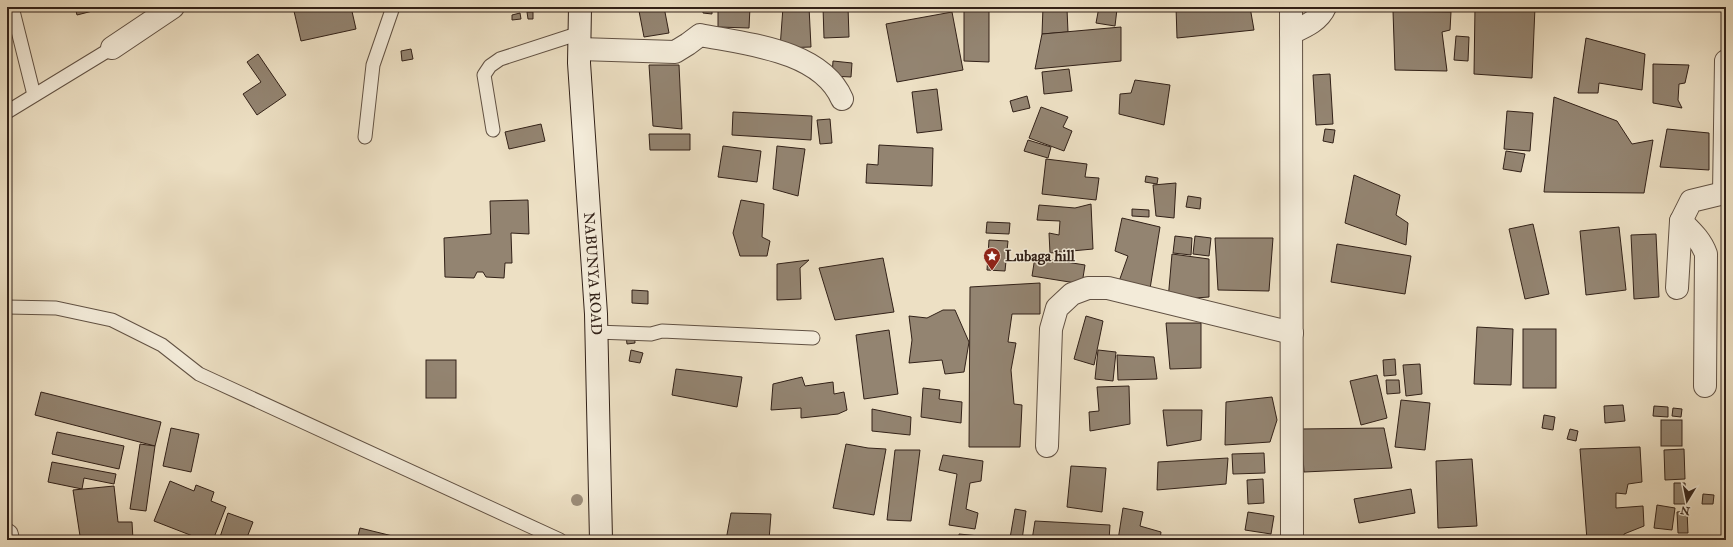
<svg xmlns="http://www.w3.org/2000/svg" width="1733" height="547" font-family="'IM FELL Great Primer',serif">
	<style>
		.building { fill: #938471; stroke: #322118 }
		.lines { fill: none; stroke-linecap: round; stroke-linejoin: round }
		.service-casing { stroke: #615143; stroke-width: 15 }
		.minor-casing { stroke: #615143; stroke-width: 24 }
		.secondary-casing { stroke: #322118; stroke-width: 24 }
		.service { stroke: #f3ebd9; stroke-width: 13 }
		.minor { stroke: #f3ebd9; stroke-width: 22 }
		.secondary { stroke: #f3ebd9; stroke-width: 22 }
		.tree { fill: #9c8d79 }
		.labels { text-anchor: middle; stroke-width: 3; stroke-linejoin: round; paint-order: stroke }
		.poi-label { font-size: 15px; font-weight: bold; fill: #322118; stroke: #f3ebd9; text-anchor: start }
		.street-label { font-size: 15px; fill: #322118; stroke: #f3ebd9 }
	</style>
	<rect width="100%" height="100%" fill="#ede0c4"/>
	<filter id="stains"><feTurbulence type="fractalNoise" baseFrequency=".005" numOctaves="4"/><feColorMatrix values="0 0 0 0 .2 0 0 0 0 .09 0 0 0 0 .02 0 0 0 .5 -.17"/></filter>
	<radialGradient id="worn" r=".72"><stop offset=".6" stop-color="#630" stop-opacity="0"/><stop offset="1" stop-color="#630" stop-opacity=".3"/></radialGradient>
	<g class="building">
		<polygon points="75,7 108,7 77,15"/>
		<polygon points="293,7 326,7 325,9 335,7 351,7 356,29 301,41"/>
		<polygon points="664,7 669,33 644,37 639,11"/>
		<polygon points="703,7 712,7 712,14 703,13"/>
		<polygon points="718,7 750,7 749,28 718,27"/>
		<polygon points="783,7 809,7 811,47 780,48"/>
		<polygon points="823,7 848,7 849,37 824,38"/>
		<polygon points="964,7 989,7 989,62 964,61"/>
		<polygon points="1043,7 1058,7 1067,9 1068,32 1042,34"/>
		<polygon points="1099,7 1117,9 1115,26 1096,23"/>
		<polygon points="1176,7 1250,7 1254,30 1177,38"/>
		<polygon points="1475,7 1535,7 1532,78 1474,74"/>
		<polygon points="1393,11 1451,12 1450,30 1442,32 1447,71 1395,70"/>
		<polygon points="527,12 533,12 533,19 528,19"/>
		<polygon points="952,12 963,70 897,82 886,24"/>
		<polygon points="520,13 521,19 512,20 512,15"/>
		<polygon points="1121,27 1121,61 1035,69 1042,34"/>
		<polygon points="1456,36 1469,37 1468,61 1454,60"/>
		<polygon points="1586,38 1645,54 1642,90 1599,83 1598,93 1578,93"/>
		<polygon points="411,49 413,59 402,61 401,51"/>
		<polygon points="258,54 286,95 257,115 243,94 261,82 247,62"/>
		<polygon points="833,61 852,63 851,77 832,76"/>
		<polygon points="1653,64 1689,65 1685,83 1679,84 1678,100 1682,108 1653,103"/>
		<polygon points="649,65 679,65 682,129 653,126"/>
		<polygon points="1069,69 1072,91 1044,94 1042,72"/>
		<polygon points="1330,74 1333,124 1316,125 1313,75"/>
		<polygon points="1135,80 1170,85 1164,125 1119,114 1120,94 1131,93"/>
		<polygon points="937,89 942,130 917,133 912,92"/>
		<polygon points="1027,96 1030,108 1013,112 1010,101"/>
		<polygon points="1554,97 1617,121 1632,144 1653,140 1644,193 1544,192"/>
		<polygon points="1041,107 1068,117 1063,127 1072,131 1064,151 1029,138"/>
		<polygon points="1507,111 1533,113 1530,151 1504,149"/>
		<polygon points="733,112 812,116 811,140 732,135"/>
		<polygon points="830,119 832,143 820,144 817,120"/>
		<polygon points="541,124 545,141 509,149 505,132"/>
		<polygon points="1325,129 1335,130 1333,143 1323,141"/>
		<polygon points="1667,129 1709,133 1709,170 1660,167"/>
		<polygon points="649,134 690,134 690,150 650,150"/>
		<polygon points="1028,140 1051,147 1048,158 1024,151"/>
		<polygon points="879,145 933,148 932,186 866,183 867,164 878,165"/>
		<polygon points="723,146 761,151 757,182 718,177"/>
		<polygon points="777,146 805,149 798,196 773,189"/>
		<polygon points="1506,151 1525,154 1521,172 1503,169"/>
		<polygon points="1046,159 1087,164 1085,177 1099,178 1096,200 1042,194"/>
		<polygon points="1354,175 1400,195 1396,215 1408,223 1406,245 1345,223"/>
		<polygon points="1146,176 1158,178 1157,184 1145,182"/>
		<polygon points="1176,183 1174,218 1156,216 1153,185"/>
		<polygon points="1188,196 1201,198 1200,209 1186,207"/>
		<polygon points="528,200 529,234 511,233 512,263 505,263 504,278 486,277 483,272 477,272 474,278 445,277 444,238 491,234 490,201"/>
		<polygon points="741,200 764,204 762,237 770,241 767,256 740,256 733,233"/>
		<polygon points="1091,204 1093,249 1050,253 1049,233 1059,235 1060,221 1037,220 1039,205 1075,208"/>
		<polygon points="1132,209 1149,210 1149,217 1132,216"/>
		<polygon points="1122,218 1160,227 1149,295 1117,287 1128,256 1115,251"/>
		<polygon points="987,222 1010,223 1009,234 986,233"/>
		<polygon points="1533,224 1549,294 1525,299 1509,229"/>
		<polygon points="1619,227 1626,290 1586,295 1580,231"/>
		<polygon points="1656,234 1659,297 1634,299 1631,235"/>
		<polygon points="1175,236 1192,238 1191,255 1173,253"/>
		<polygon points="1195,236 1211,238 1209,256 1193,254"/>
		<polygon points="1215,238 1273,238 1269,291 1218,290"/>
		<polygon points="989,240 1008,241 1005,271 987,270"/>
		<polygon points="1337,244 1411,256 1405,294 1331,282"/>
		<polygon points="1172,254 1209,259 1209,297 1168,300"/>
		<polygon points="1035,257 1085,265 1082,284 1032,276"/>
		<polygon points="883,258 894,312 835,320 819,268"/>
		<polygon points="809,260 800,268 801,299 777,300 777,264"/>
		<polygon points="1040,283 1040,314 1012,314 1008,342 1016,343 1011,370 1014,404 1022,405 1020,447 969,447 970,287"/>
		<polygon points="632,290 648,291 648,304 632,303"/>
		<polygon points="943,310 955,310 969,342 964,372 945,374 942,360 909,363 912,340 909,316 927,318"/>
		<polygon points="1086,316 1103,321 1094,365 1074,359"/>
		<polygon points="1166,323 1201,323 1201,368 1170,369"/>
		<polygon points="1477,327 1513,329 1511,385 1474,384"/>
		<polygon points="625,328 634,328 635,343 627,344"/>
		<rect x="1523" y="329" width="33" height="59"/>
		<polygon points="889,330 898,394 864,399 856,335"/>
		<polygon points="631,350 643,353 640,363 629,361"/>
		<polygon points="1098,350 1116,352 1113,381 1095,379"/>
		<polygon points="1117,355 1154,357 1157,379 1118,380"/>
		<polygon points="1395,359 1396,375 1384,376 1383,360"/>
		<rect x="426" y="360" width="30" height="38"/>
		<polygon points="1420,364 1422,394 1406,396 1403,365"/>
		<polygon points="676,369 742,377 737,407 672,395"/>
		<polygon points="1377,375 1387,418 1361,425 1350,381"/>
		<polygon points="802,377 805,386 833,382 834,394 844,392 847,410 838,414 801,418 801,408 771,410 773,384"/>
		<polygon points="1386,380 1399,380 1400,393 1387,394"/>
		<polygon points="1129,386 1130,424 1090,431 1089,412 1099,411 1097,387"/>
		<polygon points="923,388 940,390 939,399 962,402 961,423 921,417"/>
		<polygon points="41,392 161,422 155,446 35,415"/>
		<polygon points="1272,397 1277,420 1270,442 1225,445 1226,402"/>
		<polygon points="1401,400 1430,403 1425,450 1395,447"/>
		<polygon points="1623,405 1625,421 1605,423 1604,406"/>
		<polygon points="1654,406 1668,407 1668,417 1653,416"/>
		<polygon points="1673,408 1682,409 1681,417 1672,416"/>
		<polygon points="872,409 911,417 910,435 872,431"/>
		<polygon points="1163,410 1202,410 1201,440 1167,446"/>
		<polygon points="1544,415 1555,417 1553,430 1542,428"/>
		<rect x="1661" y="420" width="21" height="26"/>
		<polygon points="171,428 199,434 191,472 163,466"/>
		<polygon points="1384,428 1392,468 1304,472 1301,429"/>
		<polygon points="1570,429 1578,431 1576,441 1567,439"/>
		<polygon points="57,432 124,446 119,469 52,454"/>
		<polygon points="140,444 155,446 146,511 130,509"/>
		<polygon points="846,444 868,448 886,449 874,515 833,508"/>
		<polygon points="1640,447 1642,482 1628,484 1626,494 1616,493 1616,508 1643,506 1644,526 1624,534 1624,540 1587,540 1580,449"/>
		<polygon points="1684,449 1685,479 1665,480 1664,450"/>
		<polygon points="895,450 920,450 911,521 887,520"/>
		<polygon points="1264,453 1265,473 1233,474 1232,454"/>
		<polygon points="943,455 983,461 981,481 970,483 966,509 978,513 975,529 949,525 957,474 939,470"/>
		<polygon points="1228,458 1226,484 1157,490 1158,462"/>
		<polygon points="1472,459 1477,526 1438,528 1436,461"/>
		<polygon points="52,462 116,474 114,484 84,478 82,489 48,482"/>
		<polygon points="1071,466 1106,468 1102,512 1067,507"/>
		<polygon points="1263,479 1264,503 1248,504 1247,480"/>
		<polygon points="170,481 194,491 196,485 214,492 211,501 226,507 213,540 203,540 154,521"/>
		<polygon points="1674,483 1685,483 1686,504 1674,504"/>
		<polygon points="114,486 118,522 132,522 133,540 68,540 68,538 80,536 73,490"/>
		<polygon points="1411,489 1415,513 1359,523 1354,499"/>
		<polygon points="1703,494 1714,495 1713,504 1702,504"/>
		<polygon points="1657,505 1675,508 1672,530 1654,528"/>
		<polygon points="1123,508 1143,512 1140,526 1161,532 1160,540 1118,540"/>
		<polygon points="1015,509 1026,511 1022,540 1010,538"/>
		<polygon points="1687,511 1688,533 1678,533 1677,512"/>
		<polygon points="1248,512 1274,516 1271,534 1245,530"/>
		<polygon points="228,513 253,522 246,540 219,540"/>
		<polygon points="731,513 771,514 769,540 726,540"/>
		<polygon points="1035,521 1110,525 1109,540 1032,540"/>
		<polygon points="360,528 409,540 357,540"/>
		<polygon points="959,534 1010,539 1010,540 959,540"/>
		<polygon points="1340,537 1340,540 1313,540 1313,539"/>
	</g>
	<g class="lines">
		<g class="service-casing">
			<g id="service">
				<polyline points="12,7 34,95"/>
				<polyline points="7,112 112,48"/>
				<polyline points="493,130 484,75 490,66 500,59 580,33"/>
				<polyline points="365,137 373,65 393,7"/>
				<polyline points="7,307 56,308 112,320 162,345 199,374 560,540"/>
				<polyline points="596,332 651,334 662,331 813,338"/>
			</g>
		</g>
		<g class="minor-casing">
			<g id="minor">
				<polyline points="1291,7 1292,540"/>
				<path d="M1291,33C1304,27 1319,21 1325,7"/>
				<polyline points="112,48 173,7"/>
				<path d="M580,49L675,52L688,44L700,35C746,44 821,50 842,99"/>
				<polyline points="1726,61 1724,193 1726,193"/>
				<path d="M1681,221C1691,231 1701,240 1706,254L1705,386"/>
				<polyline points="1677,288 1681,221 1691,201 1724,193"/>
				<polyline points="1047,446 1051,329 1057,308 1072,294 1088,288 1108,288 1292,333"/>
				<polyline points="7,535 8,540"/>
			</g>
		</g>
		<g class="secondary-casing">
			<g id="secondary">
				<path id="s1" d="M580,7L579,63L596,314L601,540"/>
			</g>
		</g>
		<use href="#service" class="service"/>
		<use href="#minor" class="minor"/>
		<use href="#secondary" class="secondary"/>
	</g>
	<circle class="tree" cx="577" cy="500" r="6"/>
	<defs>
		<g id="sight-pin" transform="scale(0.9)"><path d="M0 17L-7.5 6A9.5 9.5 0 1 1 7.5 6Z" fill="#8f2418" stroke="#f3ebd9"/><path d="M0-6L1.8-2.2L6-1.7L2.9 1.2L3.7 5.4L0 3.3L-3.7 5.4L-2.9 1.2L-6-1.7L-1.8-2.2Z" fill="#fff"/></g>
	</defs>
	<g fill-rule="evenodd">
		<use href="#sight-pin" x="992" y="256"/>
	</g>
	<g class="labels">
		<g class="poi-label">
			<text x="1005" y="261">Lubaga hill</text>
		</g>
		<g class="street-label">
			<text dy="5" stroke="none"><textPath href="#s1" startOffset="267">NABUNYA ROAD</textPath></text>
		</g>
	</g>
	<rect width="1733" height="547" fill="none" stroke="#ede0c4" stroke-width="24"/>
	<rect x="8" y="8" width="1717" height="531" fill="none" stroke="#322118" stroke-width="2"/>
	<rect x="12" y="12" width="1709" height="523" fill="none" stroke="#322118"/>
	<g transform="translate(1687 501) rotate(190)" stroke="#f3ebd9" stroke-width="3" paint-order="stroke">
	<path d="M0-3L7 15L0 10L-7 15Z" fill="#322118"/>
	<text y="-6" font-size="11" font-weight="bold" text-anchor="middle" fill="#322118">N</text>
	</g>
	<rect width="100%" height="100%" filter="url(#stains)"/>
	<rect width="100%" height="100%" fill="url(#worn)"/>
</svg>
